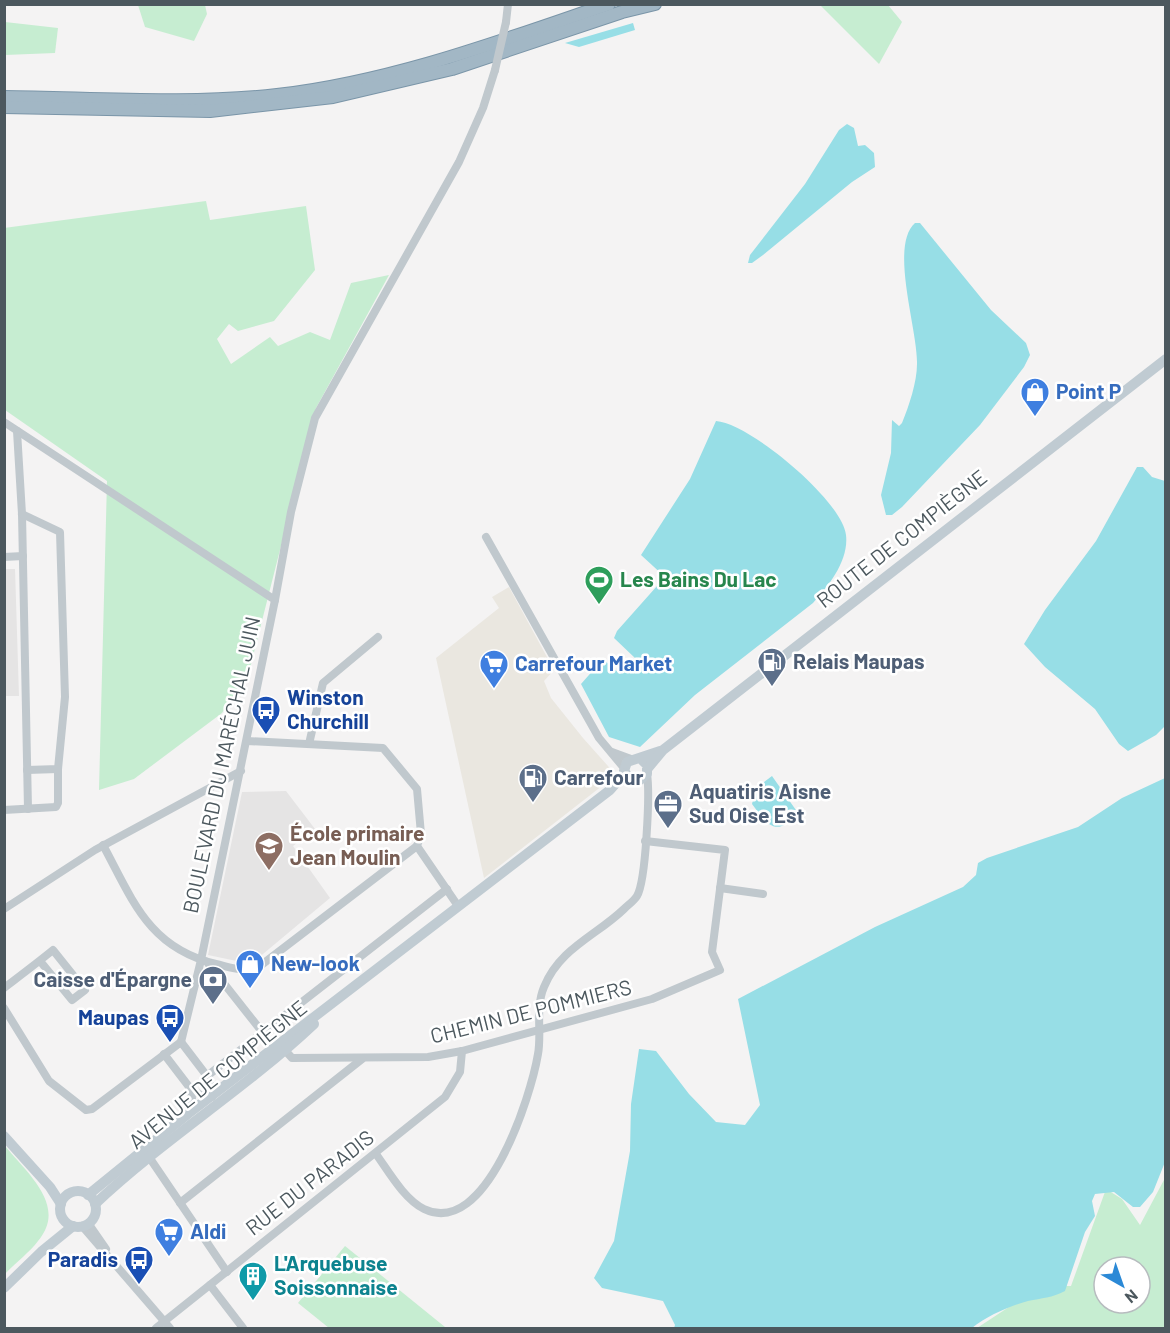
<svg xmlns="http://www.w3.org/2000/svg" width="1170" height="1333" font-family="Barlow,sans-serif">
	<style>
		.commercial { fill: #eae7e0 }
		.education { fill: #e5e4e4 }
		.green { fill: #c6edd1; fill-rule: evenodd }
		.water { fill: #97dee6 }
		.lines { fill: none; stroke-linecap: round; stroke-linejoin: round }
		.trunk-casing { stroke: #7a95a8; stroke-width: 14 }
		.minor { stroke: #c0c8cd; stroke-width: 8 }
		.secondary { stroke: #c0cbd2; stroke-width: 10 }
		.trunk { stroke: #a2b7c5; stroke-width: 12 }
		.minor-bridge { stroke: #c0c8cd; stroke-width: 8 }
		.labels { text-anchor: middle; stroke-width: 5; stroke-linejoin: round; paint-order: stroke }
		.shop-label { font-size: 21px; font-weight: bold; fill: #366cbe; stroke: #fff; text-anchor: start }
		.street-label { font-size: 21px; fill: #4c585e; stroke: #fff }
		.leisure-label { font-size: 21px; font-weight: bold; fill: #27864d; stroke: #fff; text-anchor: start }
		.service-label { font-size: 21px; font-weight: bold; fill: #4e5e75; stroke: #fff; text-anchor: start }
		.transit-label { font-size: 21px; font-weight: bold; fill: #164399; stroke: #fff; text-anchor: end }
		.education-label { font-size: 21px; font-weight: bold; fill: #785e54; stroke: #fff; text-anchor: start }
		.culture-label { font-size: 21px; font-weight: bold; fill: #0d838f; stroke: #fff; text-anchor: start }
	</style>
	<rect width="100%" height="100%" fill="#f4f3f3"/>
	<polygon class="commercial" points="509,587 554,670 544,681 551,698 583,738 616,775 484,878 436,658 499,608 492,597"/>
	<g class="education">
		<polygon points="4,569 15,569 19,696 5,696"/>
		<polygon points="286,791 315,829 293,846 330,898 251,964 208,955 242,792"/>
	</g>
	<g class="green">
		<polygon points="138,5 205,5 207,14 194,41 145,27"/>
		<polygon points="888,5 902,22 879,64 820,5"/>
		<polygon points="5,22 58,28 55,53 5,55"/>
		<polygon points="206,201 210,220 306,206 315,270 274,321 238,331 229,324 217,339 231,364 270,337 278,346 310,332 330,340 351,283 389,275 316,408 248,676 222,713 134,779 99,790 107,481 5,410 4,228"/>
		<path d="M5,1146C27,1173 68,1206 38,1241C29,1253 15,1263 5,1274Z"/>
		<path d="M1165,1178V1328H977L1041,1286H1071L1106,1189L1122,1199L1140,1225ZM1104,1267H1140V1303H1104Z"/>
		<polygon points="345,1246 445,1327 443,1328 329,1328 298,1303"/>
	</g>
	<g class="water">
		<polygon points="633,23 635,30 579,47 565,43"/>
		<polygon points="847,124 854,128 858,146 865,145 874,153 875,167 852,182 763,255 752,263 748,263 750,255 805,184 839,130"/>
		<path d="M915,223H920L991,310L1026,343L1030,355L1024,367L980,425L902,507L892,515H886L881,495L891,453L892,420L899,426L902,423C909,406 917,382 917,364C918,330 889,246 915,223Z"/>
		<path d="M716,421C749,423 842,500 846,535C849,560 829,586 813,603L695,695L640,747L609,737L581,684L603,659L620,674L635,658L614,638L617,631L665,577L641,555L690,479Z"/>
		<polygon points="1137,467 1143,467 1152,477 1165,481 1166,725 1156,735 1128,751 1119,744 1095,709 1045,667 1024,644 1045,610 1096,541"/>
		<path d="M772,776L798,813C776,839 767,824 752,804L756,788Z"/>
		<path d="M1165,778V1162L1153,1192L1140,1207H1133L1114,1192L1095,1194L1092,1201L1095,1216L1085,1232L1065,1291C1052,1298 1042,1298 1028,1301C1009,1306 987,1316 972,1328H674L675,1325L663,1301L602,1288L594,1278L614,1241L630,1151L631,1104L639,1049L656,1051L689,1094L716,1122L745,1125L760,1105L738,999L875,927L963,887L976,875L978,863L987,858L1078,827L1122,798Z"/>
	</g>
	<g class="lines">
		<g class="trunk-casing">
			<g id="trunk">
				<path d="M4,97C95,98 187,105 277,95C391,82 501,41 609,4"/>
				<polyline points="4,107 210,111 333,97 452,69 622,12 655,4"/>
			</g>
		</g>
		<g class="minor">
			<polyline points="506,22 508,4"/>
			<polyline points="4,422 275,600 201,960 181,1042"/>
			<polyline points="17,431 22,514 28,809"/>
			<polyline points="22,514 60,532 65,697 58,769 27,770"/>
			<polyline points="486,537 599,738 624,768"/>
			<polyline points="4,557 23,556"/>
			<polyline points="275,600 291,512 315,418 459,162 483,108 495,70"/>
			<polyline points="247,741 383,748 417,789 421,834 417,846 458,906"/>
			<polyline points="309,744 323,683 378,637"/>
			<polyline points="612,752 631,759"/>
			<polyline points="4,810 56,807 58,803 58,769"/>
			<path d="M103,845C133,901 149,948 216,964C233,968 245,973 260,966L417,846"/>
			<polyline points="720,888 763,894"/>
			<polyline points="4,909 95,850 241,771"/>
			<polyline points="207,962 263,1033"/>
			<path d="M4,988C21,975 37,963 53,950L85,990L72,1000L40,961"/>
			<polyline points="4,1008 49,1081 86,1110 92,1109 181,1042"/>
			<polyline points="181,1042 210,1080 209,1098"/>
			<polyline points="282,1047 292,1058 428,1057 462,1051 652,999 720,970 712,952 725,850 645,841"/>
			<polyline points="164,1054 190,1088 205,1098 212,1097"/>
			<polyline points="207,1076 447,889"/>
			<polyline points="189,1113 192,1098 190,1088"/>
			<polyline points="147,1154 227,1272"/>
			<path d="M376,1154C389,1172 404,1199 424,1209C486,1239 531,1096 538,1054C542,1033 535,1008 544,987C560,948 596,936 624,909C628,905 634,901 637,896C646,881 650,793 647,774"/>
			<polyline points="180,1203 362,1059"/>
			<polyline points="88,1223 106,1249"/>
			<polyline points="82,1226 170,1328"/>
			<polyline points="210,1285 243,1328"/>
			<polyline points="156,1328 445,1097 460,1072 462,1051"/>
		</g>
		<g class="secondary">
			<polyline points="640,758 647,765 647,774 640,780 631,780 624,771 627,762 660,751"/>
			<polyline points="648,768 663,750 1166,359"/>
			<polyline points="4,1136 50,1187 61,1204"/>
			<circle cx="78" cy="1209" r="18"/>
			<polyline points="88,1195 189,1113 610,790 625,773"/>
			<path d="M95,1204C164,1139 245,1089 314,1024"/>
			<polyline points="4,1288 41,1252 73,1226"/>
		</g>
		<use href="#trunk" class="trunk"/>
		<polyline class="minor-bridge" points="495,70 506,22"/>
	</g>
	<defs>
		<g id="shop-pin" transform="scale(1.5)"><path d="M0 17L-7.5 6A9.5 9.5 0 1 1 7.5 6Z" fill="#3f7fe0" stroke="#fff"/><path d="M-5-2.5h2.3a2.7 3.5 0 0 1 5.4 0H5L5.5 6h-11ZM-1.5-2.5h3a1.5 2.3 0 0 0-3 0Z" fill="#fff"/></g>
		<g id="stadium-pin" transform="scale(1.5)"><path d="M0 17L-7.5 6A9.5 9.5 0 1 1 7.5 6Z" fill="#2e9e5b" stroke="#fff"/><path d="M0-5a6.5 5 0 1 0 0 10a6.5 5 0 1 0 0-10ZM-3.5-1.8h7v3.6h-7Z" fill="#fff"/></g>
		<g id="fuel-pin" transform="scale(1.5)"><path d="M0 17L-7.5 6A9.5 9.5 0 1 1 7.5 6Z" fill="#5c6f8a" stroke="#fff"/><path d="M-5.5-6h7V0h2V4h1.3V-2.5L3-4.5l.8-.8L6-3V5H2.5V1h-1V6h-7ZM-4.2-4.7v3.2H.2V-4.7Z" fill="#fff"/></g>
		<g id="supermarket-pin" transform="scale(1.5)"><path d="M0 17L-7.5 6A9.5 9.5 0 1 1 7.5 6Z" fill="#3f7fe0" stroke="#fff"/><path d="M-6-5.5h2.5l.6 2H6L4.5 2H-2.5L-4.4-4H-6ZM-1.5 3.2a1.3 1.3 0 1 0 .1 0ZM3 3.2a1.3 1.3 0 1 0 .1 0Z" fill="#fff"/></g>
		<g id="bus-pin" transform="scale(1.5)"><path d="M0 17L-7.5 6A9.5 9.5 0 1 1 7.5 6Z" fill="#1a4fb4" stroke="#fff"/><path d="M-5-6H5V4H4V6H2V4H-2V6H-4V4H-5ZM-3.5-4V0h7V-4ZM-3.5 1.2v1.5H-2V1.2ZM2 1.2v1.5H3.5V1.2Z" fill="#fff"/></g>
		<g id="office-pin" transform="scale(1.5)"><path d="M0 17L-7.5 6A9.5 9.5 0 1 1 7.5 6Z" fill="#5c6f8a" stroke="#fff"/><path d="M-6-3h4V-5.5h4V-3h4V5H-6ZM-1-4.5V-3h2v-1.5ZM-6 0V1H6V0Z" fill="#fff"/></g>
		<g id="school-pin" transform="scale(1.5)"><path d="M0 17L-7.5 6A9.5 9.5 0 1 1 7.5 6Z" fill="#8d6e63" stroke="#fff"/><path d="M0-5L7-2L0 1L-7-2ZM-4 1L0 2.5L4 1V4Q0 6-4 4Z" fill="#fff"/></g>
		<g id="bank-pin" transform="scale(1.5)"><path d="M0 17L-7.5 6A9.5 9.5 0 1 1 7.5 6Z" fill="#5c6f8a" stroke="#fff"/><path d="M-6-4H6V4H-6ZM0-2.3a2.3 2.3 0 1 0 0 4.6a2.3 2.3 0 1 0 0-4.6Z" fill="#fff"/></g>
		<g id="building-pin" transform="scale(1.5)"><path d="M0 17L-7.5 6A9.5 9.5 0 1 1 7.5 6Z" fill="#0f9aa8" stroke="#fff"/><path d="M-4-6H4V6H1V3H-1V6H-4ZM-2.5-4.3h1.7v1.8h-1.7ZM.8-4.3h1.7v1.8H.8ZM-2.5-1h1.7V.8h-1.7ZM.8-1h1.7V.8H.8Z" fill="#fff"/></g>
	</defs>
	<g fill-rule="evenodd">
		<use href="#shop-pin" x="1035" y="392"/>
		<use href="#stadium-pin" x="599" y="580"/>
		<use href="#fuel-pin" x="772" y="662"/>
		<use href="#supermarket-pin" x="494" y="664"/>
		<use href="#bus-pin" x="266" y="710"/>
		<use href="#fuel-pin" x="533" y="778"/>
		<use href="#office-pin" x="668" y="804"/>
		<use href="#school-pin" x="269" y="846"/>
		<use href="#shop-pin" x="250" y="964"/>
		<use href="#bank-pin" x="213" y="980"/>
		<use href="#bus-pin" x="170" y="1018"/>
		<use href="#supermarket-pin" x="169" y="1232"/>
		<use href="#bus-pin" x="139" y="1260"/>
		<use href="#building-pin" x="253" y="1276"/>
	</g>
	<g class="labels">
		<g class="shop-label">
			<text x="1056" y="399">Point P</text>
			<text x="515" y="671">Carrefour Market</text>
			<text x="271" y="971">New-look</text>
			<text x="190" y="1239">Aldi</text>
		</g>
		<g class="street-label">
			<text transform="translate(902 539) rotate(-38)" y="7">ROUTE DE COMPIÈGNE</text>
			<text transform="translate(222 765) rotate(-78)" y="7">BOULEVARD DU MARÉCHAL JUIN</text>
			<text transform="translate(531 1012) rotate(-14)" y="7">CHEMIN DE POMMIERS</text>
			<text transform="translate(218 1075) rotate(-39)" y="7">AVENUE DE COMPIÈGNE</text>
			<text transform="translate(310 1183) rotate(-38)" y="7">RUE DU PARADIS</text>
		</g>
		<g class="leisure-label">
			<text x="620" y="587">Les Bains Du Lac</text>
		</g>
		<g class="service-label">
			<text x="793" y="669">Relais Maupas</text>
			<text x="554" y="785">Carrefour</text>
			<text x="689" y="799">Aquatiris Aisne<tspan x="689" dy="24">Sud Oise Est</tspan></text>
			<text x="192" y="987" text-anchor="end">Caisse d'Épargne</text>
		</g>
		<g class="transit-label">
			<text x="287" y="705" text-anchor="start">Winston<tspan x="287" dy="24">Churchill</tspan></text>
			<text x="149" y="1025">Maupas</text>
			<text x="118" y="1267">Paradis</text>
		</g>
		<g class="education-label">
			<text x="290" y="841">École primaire<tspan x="290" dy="24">Jean Moulin</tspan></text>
		</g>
		<g class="culture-label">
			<text x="274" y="1271">L'Arquebuse<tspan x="274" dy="24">Soissonnaise</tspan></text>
		</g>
	</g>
	<rect width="1170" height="1333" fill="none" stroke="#4c585e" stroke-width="12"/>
	<g transform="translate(1122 1285) rotate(140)"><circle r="28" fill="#ffffff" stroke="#b7bcbf" stroke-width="1.5"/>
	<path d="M0-4.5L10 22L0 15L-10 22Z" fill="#2b89d6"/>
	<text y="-9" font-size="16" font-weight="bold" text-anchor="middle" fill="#4c585e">N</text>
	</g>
</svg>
